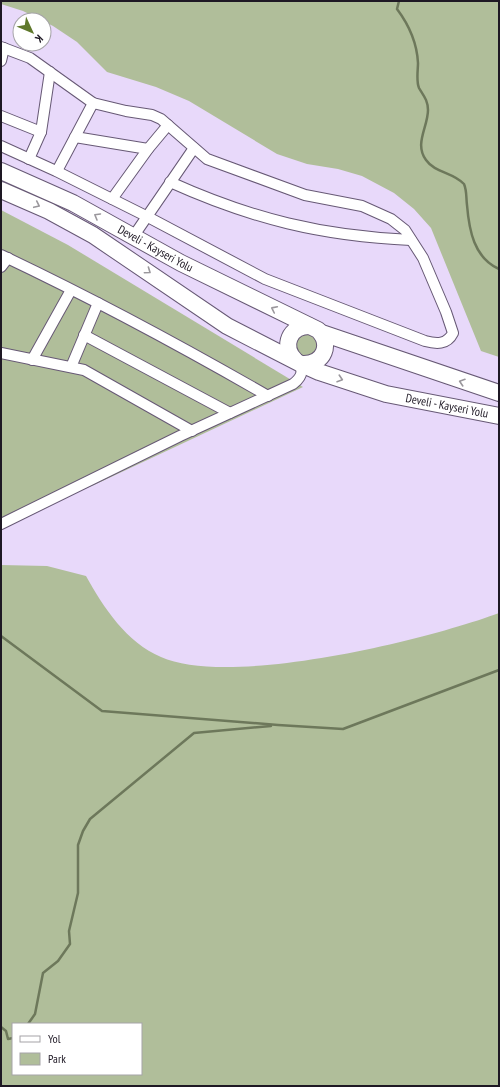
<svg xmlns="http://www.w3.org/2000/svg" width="500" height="1087" font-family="'PT Sans Narrow',sans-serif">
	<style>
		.green { fill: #b0be9a; fill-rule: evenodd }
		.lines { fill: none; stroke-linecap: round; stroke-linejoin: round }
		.stream { stroke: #6d785b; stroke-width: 2.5 }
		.minor-casing { stroke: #675975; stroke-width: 12 }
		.trunk-casing { stroke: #675975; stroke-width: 18 }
		.minor { stroke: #fff; stroke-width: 10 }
		.trunk { stroke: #fff; stroke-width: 16 }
		.oneway { stroke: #9a979c }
		.labels { text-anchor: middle; stroke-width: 3.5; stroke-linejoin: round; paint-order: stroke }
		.street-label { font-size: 12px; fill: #1e1824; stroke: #fff }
	</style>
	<rect width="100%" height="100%" fill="#e8d9fa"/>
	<g class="green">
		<polygon points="1,1 499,1 499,357 481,351 431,228 414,209 394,193 362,176 338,169 307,164 277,154 189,101 156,87 107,72 77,42 53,26 23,11 1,4"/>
		<polygon points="1,210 68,245 303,387 94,485 1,523"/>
		<polygon points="312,333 320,347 312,357 299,355 295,340 299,334"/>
		<path d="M1,565L47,566L86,576C103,607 127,643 161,657C230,688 427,640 499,613V1086H1ZM13,1024H141V1074H13Z"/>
	</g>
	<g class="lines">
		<g class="stream">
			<path d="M399,1L397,9C409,25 417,43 418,63C418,70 416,81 419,88C423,95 428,100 428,110C428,127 414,144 426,160C435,173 453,172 464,184C467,191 466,198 467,205C469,230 474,258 499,269"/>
			<polyline points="1,636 102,711 278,725 343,729 499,670"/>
			<polyline points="28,1024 35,1014 43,973 58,961 70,944 69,931 78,893 78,845 83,831 90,819 194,733 271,726"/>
			<polyline points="1,1027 6,1031 8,1039 13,1038"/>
		</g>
		<g class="minor-casing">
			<g id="minor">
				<path d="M1,47L30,58L93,103L126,111L152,115L161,119L207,159L305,195L362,206L391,219L405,230L423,258L446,312L453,333C447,345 436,344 425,341L265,279L146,216L56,171L1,146"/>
				<polyline points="1,61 4,48"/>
				<polyline points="1,116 41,132"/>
				<polyline points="75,137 148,149"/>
				<polyline points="29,159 41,132 50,72"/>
				<polyline points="57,171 93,103"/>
				<path d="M170,182C252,219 322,236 411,240"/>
				<polyline points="112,199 148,149 168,125"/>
				<polyline points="133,237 194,148"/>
				<path d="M1,255C92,298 181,346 268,396"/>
				<polyline points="1,267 8,258"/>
				<polyline points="84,335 230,413"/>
				<polyline points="1,353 84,370 192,431"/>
				<polyline points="32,360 71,290"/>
				<polyline points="71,367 98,303"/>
				<path d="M1,524L180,436L293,384C301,378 304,372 299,363"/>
			</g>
		</g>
		<g class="trunk-casing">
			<g id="trunk">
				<path id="s1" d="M1,171L73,203L181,263L318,330C332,344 324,364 304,364"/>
				<path id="s2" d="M1,190L49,211L93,235L227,326L299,363L319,372L386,394L499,416"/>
				<polyline points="322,333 499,393"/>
				<path d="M295,360C281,346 290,326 309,326"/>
			</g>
		</g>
		<use href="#minor" class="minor"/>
		<use href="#trunk" class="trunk"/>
	</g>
	<defs><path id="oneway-chevron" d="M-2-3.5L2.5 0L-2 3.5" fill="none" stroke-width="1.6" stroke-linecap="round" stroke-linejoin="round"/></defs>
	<g class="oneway">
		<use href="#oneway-chevron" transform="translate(37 205) rotate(25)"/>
		<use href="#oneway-chevron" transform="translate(97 216) rotate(-150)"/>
		<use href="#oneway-chevron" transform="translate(148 271) rotate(35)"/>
		<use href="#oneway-chevron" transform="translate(274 309) rotate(-154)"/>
		<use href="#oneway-chevron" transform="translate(340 379) rotate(18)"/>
		<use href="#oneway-chevron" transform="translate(462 382) rotate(-162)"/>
	</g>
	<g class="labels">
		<g class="street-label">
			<text dy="4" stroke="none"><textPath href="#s1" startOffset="173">Develi - Kayseri Yolu</textPath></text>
			<text dy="4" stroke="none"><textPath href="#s2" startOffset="500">Develi - Kayseri Yolu</textPath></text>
		</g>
	</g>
	<rect width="500" height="1087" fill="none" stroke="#1e1824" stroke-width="4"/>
	<rect x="12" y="1023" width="130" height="52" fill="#ffffff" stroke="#a5a3a7"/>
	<rect x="20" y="1036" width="20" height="6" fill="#ffffff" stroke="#a5a3a7"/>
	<text x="48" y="1043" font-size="12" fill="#1e1824">Yol</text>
	<rect x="20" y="1053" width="20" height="12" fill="#b0be9a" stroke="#a5a3a7"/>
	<text x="48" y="1063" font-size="12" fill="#1e1824">Park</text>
	<g transform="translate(32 32) rotate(134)"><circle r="19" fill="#ffffff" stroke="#a5a3a7"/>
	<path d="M0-3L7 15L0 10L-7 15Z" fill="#5f782b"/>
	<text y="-6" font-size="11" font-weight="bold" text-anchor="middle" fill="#1e1824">K</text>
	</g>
</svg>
